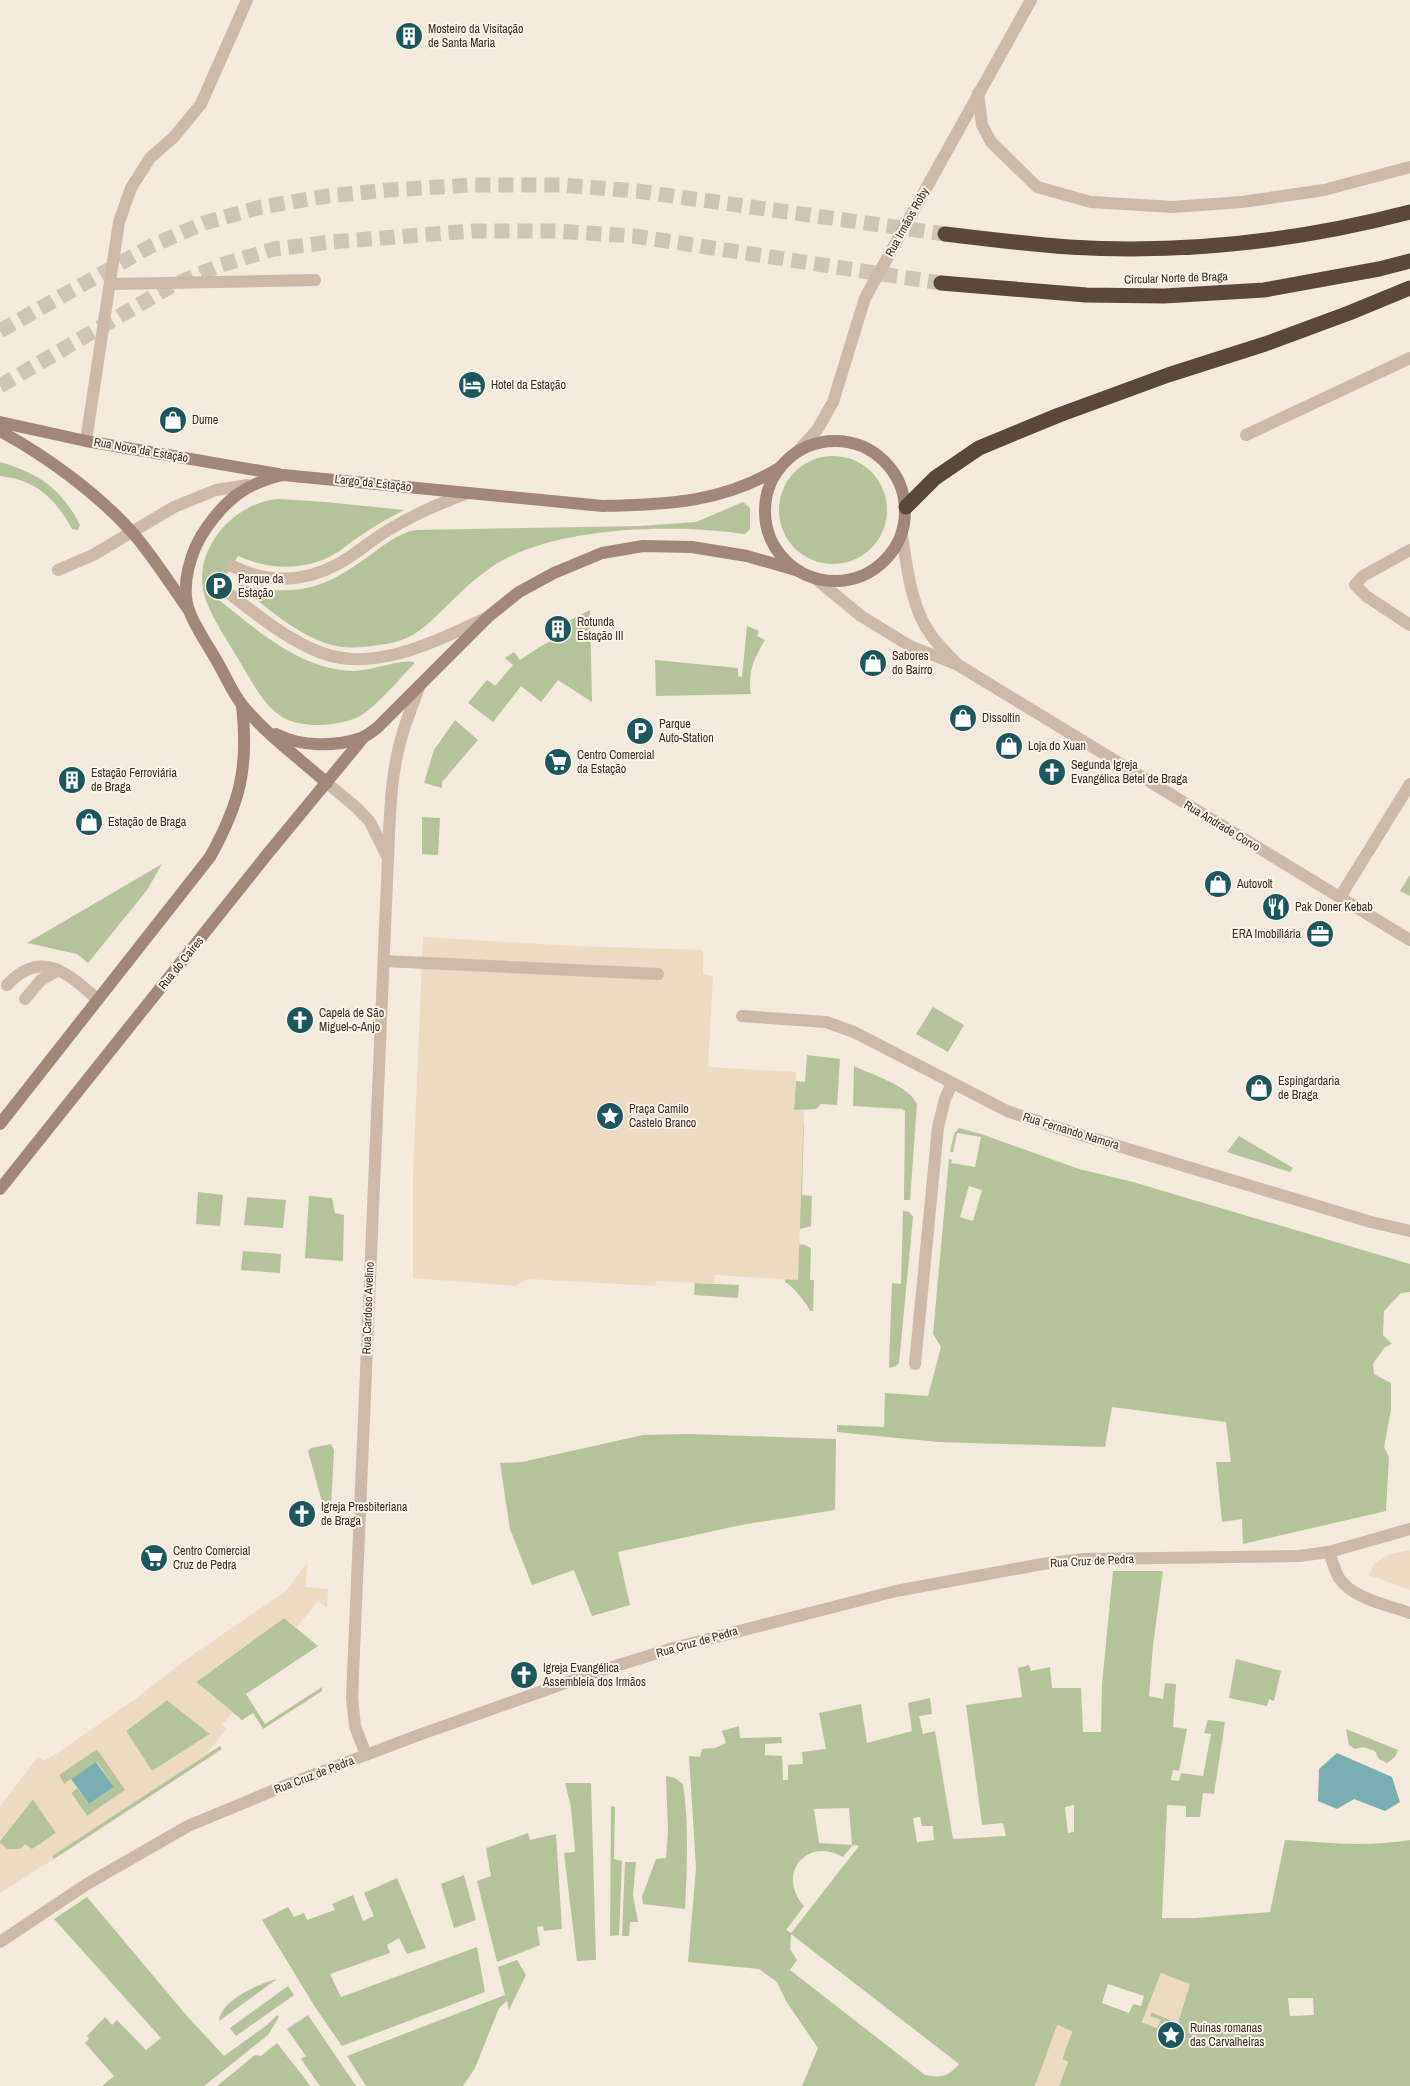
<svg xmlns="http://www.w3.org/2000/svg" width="1410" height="2086" font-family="'Archivo Narrow',sans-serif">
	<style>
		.green { fill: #b5c39b; fill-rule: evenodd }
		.plaza { fill: #ecdac3; fill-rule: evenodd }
		.water { fill: #7aafb2 }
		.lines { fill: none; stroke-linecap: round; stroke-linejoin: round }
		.highway-tunnel { stroke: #cec4b8; stroke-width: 15; stroke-dasharray: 15 8; stroke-linecap: butt }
		.lane { stroke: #ccb9a7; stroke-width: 12 }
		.street { stroke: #ccb9a7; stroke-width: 12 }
		.secondary { stroke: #a08779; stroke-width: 12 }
		.highway { stroke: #5a483f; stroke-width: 15 }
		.labels { text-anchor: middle; stroke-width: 4; stroke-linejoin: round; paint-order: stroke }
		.poi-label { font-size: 12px; fill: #392e28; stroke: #fbf3e9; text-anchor: start }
		.street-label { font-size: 12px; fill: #392e28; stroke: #fbf3e9 }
	</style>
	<rect width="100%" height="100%" fill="#f3e9dc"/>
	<g class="green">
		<circle cx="833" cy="510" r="54"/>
		<path d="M0,462C38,473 62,489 80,525L78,530L72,529C55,498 36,480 0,476Z"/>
		<path d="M278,499L326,502L404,510C386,519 370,529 354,540C345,547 335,555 325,559C296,571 265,568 238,556L214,596C255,628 298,669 353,671C372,671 399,659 414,662V664C400,678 373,711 356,718C336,726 308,728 288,720C265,710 253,683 240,662C229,643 215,623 207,603C187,555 231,503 278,499Z"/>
		<path d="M743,502L750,508V529L745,534C677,524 569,526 507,558C477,573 456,598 431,621C415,636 400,643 378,645C361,648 341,649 325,643C293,632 264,605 237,584C295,597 321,591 369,556C384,545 397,534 415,530L640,526L696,522Z"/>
		<polygon points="590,610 592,702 558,680 541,702 521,686 493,722 468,703 487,680 495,686 513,665 505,658 514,652 520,660 541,646 565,634 561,625"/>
		<path d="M747,626L759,631L757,636L765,640C754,658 747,673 751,694L656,696L655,660L738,668V676L742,677Z"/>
		<polygon points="455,720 478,740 442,782 442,788 424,783 434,750"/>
		<polygon points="422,817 440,818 438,855 422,854"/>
		<polygon points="162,864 147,890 88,963 77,954 27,943"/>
		<polygon points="1410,875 1410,896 1400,891"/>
		<polygon points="933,1007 964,1025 948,1052 916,1034"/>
		<polygon points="807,1055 840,1059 837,1105 821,1104 816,1109 794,1110 796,1081 805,1082"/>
		<path d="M854,1066C872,1075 908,1085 917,1104L910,1200H904L905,1111L902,1109L853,1106Z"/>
		<polygon points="804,1120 802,1195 812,1196 811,1226 800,1229 788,1228"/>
		<path d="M959,1128L981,1134L1079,1169L1133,1182L1410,1264V1292L1401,1293L1384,1311L1383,1335L1392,1344L1385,1347L1373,1364L1374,1374L1391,1383V1410L1384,1447L1389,1457L1386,1511L1243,1544L1242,1519L1222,1522L1216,1462H1231L1226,1422L1112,1407L1105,1447L938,1442L837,1432V1425L884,1427L885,1393L928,1396L941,1347L933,1334L949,1159L952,1160L951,1163L975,1167L981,1137L957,1133L953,1152H950L954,1134ZM969,1186L982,1190L973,1221L960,1217Z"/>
		<polygon points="1239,1136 1293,1168 1290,1172 1227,1152"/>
		<polygon points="198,1192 223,1195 220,1226 196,1224"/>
		<polygon points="309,1196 332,1198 335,1213 344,1215 343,1261 305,1258"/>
		<polygon points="247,1197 286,1200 283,1228 244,1225"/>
		<polygon points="903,1211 909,1212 913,1217 899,1363 896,1366 889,1368 892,1283 901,1284"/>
		<path d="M787,1243L805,1245L811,1248L810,1280H814L813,1311H810C808,1305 792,1285 785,1282Z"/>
		<polygon points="243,1251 281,1254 280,1273 241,1270"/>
		<polygon points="695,1283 739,1285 738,1298 694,1295"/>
		<polygon points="688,1434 836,1439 835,1510 741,1525 618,1552 630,1605 592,1616 574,1570 532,1585 510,1529 500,1463 522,1462 643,1435"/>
		<polygon points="331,1444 334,1450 331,1507 327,1511 324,1509 308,1451 311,1448"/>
		<path d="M1113,1571H1163L1153,1645L1149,1696L1163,1699L1165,1683L1176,1684L1173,1727L1187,1729L1179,1771L1173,1770L1171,1780L1179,1781L1181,1773L1203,1776L1211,1734L1204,1733L1208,1720L1225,1722L1214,1794L1203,1793L1200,1817H1186V1806L1167,1805L1162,1918H1195L1270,1912L1285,1840C1327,1843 1368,1847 1410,1840V2086H1059L1068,2062L1062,2059L1072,2032L1058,2025L1035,2086H802L818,2048L786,2001L777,1982L759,1969L688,1962L696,1868L689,1756L700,1757L702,1749L715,1748L726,1743L722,1731L739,1726L740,1738L781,1737L782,1743L765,1744V1755L782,1756L783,1780H788V1765L803,1764L802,1752L826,1749L819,1713L861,1704L867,1743L912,1731L908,1703L930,1698L932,1714L919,1716L923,1734L935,1731L953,1839L1006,1836L1003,1823L982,1825L966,1705L1022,1697L1018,1668L1029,1665L1031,1671L1050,1667L1052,1688H1081L1083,1732H1101L1102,1684ZM1074,1805V1832L1068,1833L1065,1807ZM849,1808L852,1845L819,1843L814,1809ZM920,1817L922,1826H933L934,1840L917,1842L913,1818ZM853,1845L859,1846L791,1933L786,1930L804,1906C776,1875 806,1836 843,1857ZM791,1934L959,2064C948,2077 941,2078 925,2075L790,1970L797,1960L790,1949ZM1161,1973L1178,2023L1151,2012L1150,2016L1157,2028L1142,2022ZM1108,1984L1144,1996L1141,2006L1133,2004L1129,2013L1102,2003ZM1288,1998H1313L1314,2015L1290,2016Z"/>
		<polygon points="284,1618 318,1646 246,1694 265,1724 322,1687 322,1691 263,1729 253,1713 242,1720 196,1682"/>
		<polygon points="1236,1659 1281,1671 1274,1701 1269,1699 1267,1706 1229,1698"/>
		<polygon points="167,1700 210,1734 152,1771 126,1731"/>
		<polygon points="1346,1729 1398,1750 1395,1757 1387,1763 1379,1759 1375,1751 1363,1747 1355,1749 1349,1745"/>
		<polygon points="220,1746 222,1749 54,1859 51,1856"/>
		<polygon points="97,1749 126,1790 87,1816 71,1793 77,1788 89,1804 114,1787 97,1762 64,1784 58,1775"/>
		<path d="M666,1776L675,1778L683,1784C689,1825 687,1867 685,1909L643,1904L642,1897L656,1859L666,1858L668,1831Z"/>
		<polygon points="565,1783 591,1783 596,1960 577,1961 564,1853 575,1852 571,1807"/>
		<polygon points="33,1799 56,1833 32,1850 7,1849 0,1843 0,1841"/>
		<polygon points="611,1806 615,1807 614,1859 622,1861 619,1935 610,1936"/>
		<polygon points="528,1833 530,1840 556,1834 562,1929 544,1931 543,1926 537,1927 540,1945 497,1962 477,1881 491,1876 486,1848"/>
		<polygon points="625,1862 636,1862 633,1895 638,1922 630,1922 629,1936 622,1936"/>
		<polygon points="464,1875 476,1920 454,1928 441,1884"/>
		<polygon points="397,1878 426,1948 407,1954 399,1938 387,1945 390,1953 330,1974 341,1997 477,1947 485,1992 342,2046 315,2007 262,1920 288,1907 294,1917 304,1913 307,1920 335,1910 332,1904 353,1895 363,1921 374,1916 364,1893"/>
		<polygon points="87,1897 187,2016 224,2056 267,2025 277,2015 279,2017 268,2035 204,2086 102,2086 114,2076 85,2043 89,2039 87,2036 105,2017 112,2025 117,2020 146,2050 161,2038 54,1919"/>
		<polygon points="517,1960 526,1975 509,2010 507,2001 499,2008 475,2068 463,2086 366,2086 347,2056 505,1995 498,1967"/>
		<path d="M277,1979L219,2021C220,2001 260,1983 277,1979Z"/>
		<polygon points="288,1986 294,1995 236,2036 230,2028"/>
		<polygon points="308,2015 356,2086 320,2086 301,2059 306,2056 287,2029"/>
		<path d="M277,2043C288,2058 300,2071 310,2086H217L255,2055L261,2056Z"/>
	</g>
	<g class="plaza">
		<polygon points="423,937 574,946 703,950 703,974 713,976 708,1067 796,1072 794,1110 804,1111 798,1280 715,1275 714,1284 656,1281 656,1286 528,1279 516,1286 413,1278 413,1173"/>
		<polygon points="1410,1550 1410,1590 1369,1575 1374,1564 1388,1555"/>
		<path d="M307,1563L306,1587L328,1589L327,1608L318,1601L296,1628L284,1618L196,1682L233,1712L222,1725L226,1729L205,1756L52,1856L54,1859L0,1893V1843L7,1849H20L25,1844L32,1849L56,1833L33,1799L0,1840V1806L38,1757L44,1761L59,1752L134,1700L191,1656L286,1591ZM167,1700L210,1734L152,1771L126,1731ZM97,1749L125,1790L87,1816L71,1793L77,1788L71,1779L64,1784L59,1775Z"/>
		<polygon points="1161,1973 1190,1984 1178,2023 1151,2012 1150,2016 1161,2020 1157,2028 1142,2022"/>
		<polygon points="1057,2025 1072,2031 1062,2059 1068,2062 1059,2086 1035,2086"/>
	</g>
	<g class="water">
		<polygon points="1337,1753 1392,1777 1400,1802 1385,1811 1354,1799 1337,1809 1318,1801 1319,1769"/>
		<polygon points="96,1762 114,1787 89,1804 71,1779"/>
	</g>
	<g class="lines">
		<g class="highway-tunnel">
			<polyline points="0,331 149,247 204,223 261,207 328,196 388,190 473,185 560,185 637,191 945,234"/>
			<polyline points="0,386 171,286 221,265 274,249 331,242 472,231 556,231 634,236 941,283"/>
		</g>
		<g class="lane">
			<polyline points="110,284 315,280"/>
			<polyline points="1246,435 1410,358"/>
			<polyline points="86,441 119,222 131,188 150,158 174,137 201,104 247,0"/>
			<path d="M232,566C267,583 303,583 338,564C355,555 369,542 385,532C411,516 440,503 468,493"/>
			<polyline points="58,570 93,555 174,507 216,490 248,485"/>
			<path d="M219,586C252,610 284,639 322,653C376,673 438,640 486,618"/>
			<polyline points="384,961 658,974"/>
			<path d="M7,985C41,948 68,973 98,1000"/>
			<polyline points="25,999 41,980 58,970"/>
			<polyline points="915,1364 938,1127 945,1099 952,1083"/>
		</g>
		<g class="street">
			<polyline points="978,93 982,125 991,142 1037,187 1091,202 1173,207 1242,202 1324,190 1410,167"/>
			<polyline points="799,450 817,430 833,402 865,298 1031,0"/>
			<path d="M902,535C907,567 911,608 931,635C938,645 948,654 956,663"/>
			<polyline points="1410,550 1363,576 1355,585 1366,596 1410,625"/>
			<polyline points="815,578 861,616 910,646 958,665 1410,940"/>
			<polyline points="327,783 357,808 370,822 388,858"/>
			<polyline points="1340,897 1410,784"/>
			<polyline points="742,1016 826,1022 854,1032 1007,1111 1055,1127 1371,1222 1410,1231"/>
			<path d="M1329,1552C1332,1560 1335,1571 1339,1578C1353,1599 1388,1605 1410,1613"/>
			<path d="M366,1755L355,1726L352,1698L388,858C390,816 390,773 403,732C408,716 414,701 420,685"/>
			<polyline points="0,1942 87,1884 188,1826 289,1784 416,1736 596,1672 677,1647 896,1591 1042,1564 1084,1559 1299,1556 1329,1552 1410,1529"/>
		</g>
		<g class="secondary">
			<polyline points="0,422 86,441 278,474"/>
			<path d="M0,431C46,456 97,493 132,532C153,556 170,584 188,609"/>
			<circle cx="835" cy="511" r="70"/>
			<path d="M276,734C301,747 335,747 361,738C367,736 373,731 378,727L489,616L519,592L554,573L602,553L643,546L692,547L747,556L799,571"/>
			<path d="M327,783C299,758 267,735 243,706C233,694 226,677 218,663C209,647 197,630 190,613C179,587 191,549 207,527C228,497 248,483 283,475L603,506C667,504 723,503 779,468"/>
			<path d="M0,1124L210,857C240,803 249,768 242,705"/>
			<polyline points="0,1189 265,857 363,738"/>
		</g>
		<g class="highway">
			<path d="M945,234C986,239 1028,244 1069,247C1183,254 1299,241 1410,212"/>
			<polyline points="941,283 1086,295 1164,296 1264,290 1379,269 1410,261"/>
			<polyline points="906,507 935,478 979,448 1059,415 1168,375 1265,344 1349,313 1410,288"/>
		</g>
	</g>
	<defs>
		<g id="building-disc" transform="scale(1.4375)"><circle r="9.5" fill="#1b575c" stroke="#fbf3e9"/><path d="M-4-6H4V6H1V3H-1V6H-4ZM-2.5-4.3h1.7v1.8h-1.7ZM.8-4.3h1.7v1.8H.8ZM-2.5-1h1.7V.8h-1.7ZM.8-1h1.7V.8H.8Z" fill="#fff"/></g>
		<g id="hotel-disc" transform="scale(1.4375)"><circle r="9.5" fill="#1b575c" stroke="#fbf3e9"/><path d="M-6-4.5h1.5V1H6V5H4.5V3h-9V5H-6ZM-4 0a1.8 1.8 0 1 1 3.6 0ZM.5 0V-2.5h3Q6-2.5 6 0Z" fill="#fff"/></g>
		<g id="shop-disc" transform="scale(1.4375)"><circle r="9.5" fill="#1b575c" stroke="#fbf3e9"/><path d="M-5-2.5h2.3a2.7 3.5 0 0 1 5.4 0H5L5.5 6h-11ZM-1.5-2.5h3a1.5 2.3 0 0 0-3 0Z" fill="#fff"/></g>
		<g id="parking-disc" transform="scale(1.4375)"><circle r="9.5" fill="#1b575c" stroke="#fbf3e9"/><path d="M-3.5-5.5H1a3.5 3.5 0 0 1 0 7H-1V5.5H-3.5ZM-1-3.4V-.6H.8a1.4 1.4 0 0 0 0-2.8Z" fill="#fff"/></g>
		<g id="supermarket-disc" transform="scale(1.4375)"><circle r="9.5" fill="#1b575c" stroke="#fbf3e9"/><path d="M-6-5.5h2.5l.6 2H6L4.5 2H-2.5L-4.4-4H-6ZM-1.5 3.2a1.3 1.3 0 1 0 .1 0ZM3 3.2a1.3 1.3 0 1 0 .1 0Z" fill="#fff"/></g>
		<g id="church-disc" transform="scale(1.4375)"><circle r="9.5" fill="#1b575c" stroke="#fbf3e9"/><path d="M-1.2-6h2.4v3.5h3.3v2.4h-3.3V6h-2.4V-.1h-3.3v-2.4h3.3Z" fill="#fff"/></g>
		<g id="restaurant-disc" transform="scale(1.4375)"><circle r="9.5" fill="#1b575c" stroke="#fbf3e9"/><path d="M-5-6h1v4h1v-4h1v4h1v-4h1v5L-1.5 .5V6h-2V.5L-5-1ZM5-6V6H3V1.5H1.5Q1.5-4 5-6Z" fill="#fff"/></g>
		<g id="office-disc" transform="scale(1.4375)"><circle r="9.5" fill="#1b575c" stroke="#fbf3e9"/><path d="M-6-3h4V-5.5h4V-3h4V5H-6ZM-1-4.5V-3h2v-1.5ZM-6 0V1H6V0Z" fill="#fff"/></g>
		<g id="sight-disc" transform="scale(1.4375)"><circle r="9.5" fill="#1b575c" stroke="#fbf3e9"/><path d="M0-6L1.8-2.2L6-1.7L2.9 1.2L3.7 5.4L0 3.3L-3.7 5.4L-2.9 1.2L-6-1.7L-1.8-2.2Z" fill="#fff"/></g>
	</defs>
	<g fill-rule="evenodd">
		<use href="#building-disc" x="409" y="36"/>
		<use href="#hotel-disc" x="472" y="385"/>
		<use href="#shop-disc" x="173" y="420"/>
		<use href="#parking-disc" x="219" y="586"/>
		<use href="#building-disc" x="558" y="629"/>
		<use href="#shop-disc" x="873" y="663"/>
		<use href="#shop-disc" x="963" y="718"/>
		<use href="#parking-disc" x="640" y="731"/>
		<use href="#shop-disc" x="1009" y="746"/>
		<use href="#supermarket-disc" x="558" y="762"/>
		<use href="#church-disc" x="1052" y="772"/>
		<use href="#building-disc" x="72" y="780"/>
		<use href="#shop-disc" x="89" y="822"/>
		<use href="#shop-disc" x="1218" y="884"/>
		<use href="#restaurant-disc" x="1276" y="907"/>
		<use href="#office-disc" x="1320" y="934"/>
		<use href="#church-disc" x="300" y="1020"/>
		<use href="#shop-disc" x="1259" y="1088"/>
		<use href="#sight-disc" x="610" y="1116"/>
		<use href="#church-disc" x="302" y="1514"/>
		<use href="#supermarket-disc" x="154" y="1558"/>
		<use href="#church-disc" x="524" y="1675"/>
		<use href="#sight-disc" x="1171" y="2035"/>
	</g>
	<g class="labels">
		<g class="poi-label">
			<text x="428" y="33">Mosteiro da Visitação<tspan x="428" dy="14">de Santa Maria</tspan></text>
			<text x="491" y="389">Hotel da Estação</text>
			<text x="192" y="424">Dume</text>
			<text x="238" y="583">Parque da<tspan x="238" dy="14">Estação</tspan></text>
			<text x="577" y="626">Rotunda<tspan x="577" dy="14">Estação III</tspan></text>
			<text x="892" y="660">Sabores<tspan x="892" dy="14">do Bairro</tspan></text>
			<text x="982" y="722">Dissoltin</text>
			<text x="659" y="728">Parque<tspan x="659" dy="14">Auto-Station</tspan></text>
			<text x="1028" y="750">Loja do Xuan</text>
			<text x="577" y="759">Centro Comercial<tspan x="577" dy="14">da Estação</tspan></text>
			<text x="1071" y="769">Segunda Igreja<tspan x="1071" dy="14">Evangélica Betel de Braga</tspan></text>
			<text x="91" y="777">Estação Ferroviária<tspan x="91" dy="14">de Braga</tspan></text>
			<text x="108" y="826">Estação de Braga</text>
			<text x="1237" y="888">Autovolt</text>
			<text x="1295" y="911">Pak Doner Kebab</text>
			<text x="1301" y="938" text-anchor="end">ERA Imobiliária</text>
			<text x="319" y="1017">Capela de São<tspan x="319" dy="14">Miguel-o-Anjo</tspan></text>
			<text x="1278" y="1085">Espingardaria<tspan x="1278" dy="14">de Braga</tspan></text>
			<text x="629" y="1113">Praça Camilo<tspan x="629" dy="14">Castelo Branco</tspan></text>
			<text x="321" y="1511">Igreja Presbiteriana<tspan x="321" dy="14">de Braga</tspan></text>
			<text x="173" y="1555">Centro Comercial<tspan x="173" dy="14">Cruz de Pedra</tspan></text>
			<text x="543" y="1672">Igreja Evangélica<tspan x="543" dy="14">Assembleia dos Irmãos</tspan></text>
			<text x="1190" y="2032">Ruínas romanas<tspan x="1190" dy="14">das Carvalheiras</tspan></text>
		</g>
		<g class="street-label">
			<text transform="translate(907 222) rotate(-61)" y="4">Rua Irmãos Roby</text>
			<text transform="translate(1176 278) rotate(-2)" y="4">Circular Norte de Braga</text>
			<text transform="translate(141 450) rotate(10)" y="4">Rua Nova da Estação</text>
			<text transform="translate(373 483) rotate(6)" y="4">Largo da Estação</text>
			<text transform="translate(1222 826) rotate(31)" y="4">Rua Andrade Corvo</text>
			<text transform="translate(181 963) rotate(-51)" y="4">Rua do Caires</text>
			<text transform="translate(1071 1131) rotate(17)" y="4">Rua Fernando Namora</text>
			<text transform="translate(368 1308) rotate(-88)" y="4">Rua Cardoso Avelino</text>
			<text transform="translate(1092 1561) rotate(-3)" y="4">Rua Cruz de Pedra</text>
			<text transform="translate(697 1642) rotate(-16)" y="4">Rua Cruz de Pedra</text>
			<text transform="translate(314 1775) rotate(-21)" y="4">Rua Cruz de Pedra</text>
		</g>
	</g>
</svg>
